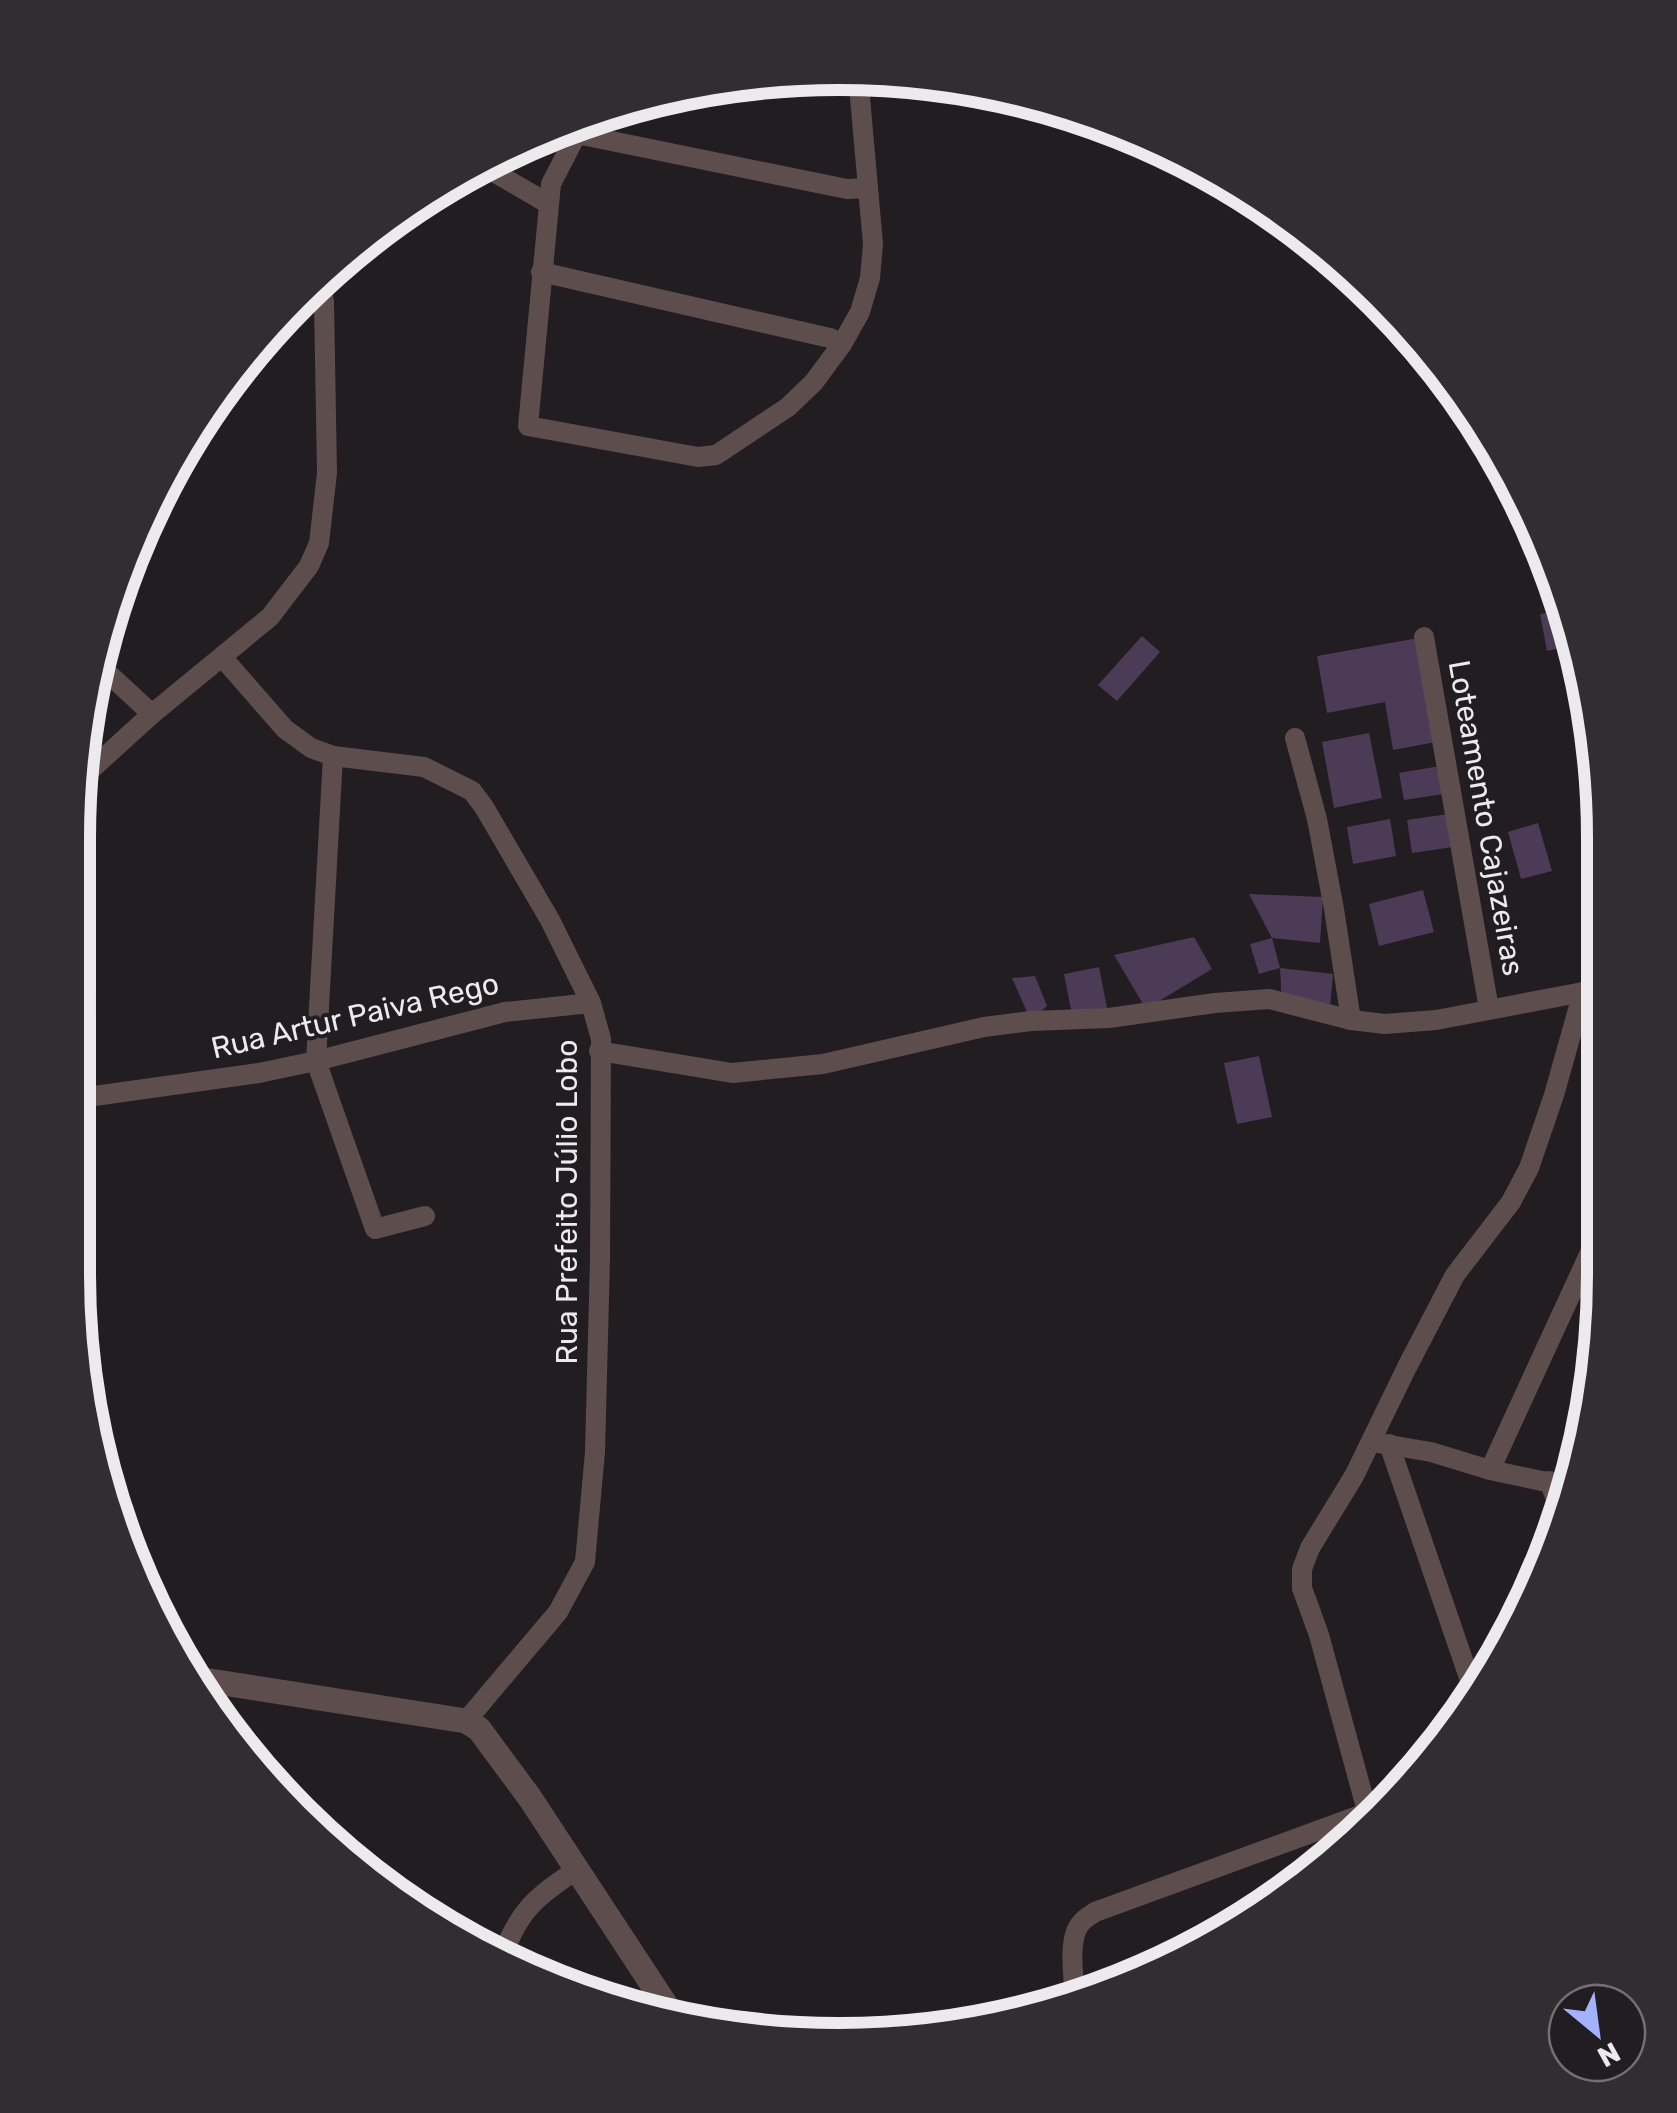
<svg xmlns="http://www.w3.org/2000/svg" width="1677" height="2113" font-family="Rubik,sans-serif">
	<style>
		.building { fill: #4c3b56 }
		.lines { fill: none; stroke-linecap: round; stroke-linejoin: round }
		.minor { stroke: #5d4d4c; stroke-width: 20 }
		.tertiary { stroke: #5d4d4c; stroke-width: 25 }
		.labels { text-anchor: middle; stroke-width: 8; stroke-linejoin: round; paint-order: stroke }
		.street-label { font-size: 30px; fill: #edeaed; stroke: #211d21 }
		.rim { fill: none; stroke: #edeaed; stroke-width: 12 }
	</style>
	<rect width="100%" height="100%" fill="#211d21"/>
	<g class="building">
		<polygon points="1567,609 1574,645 1547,651 1540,614"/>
		<polygon points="1142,636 1160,652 1117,701 1098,685"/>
		<polygon points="1424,637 1441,741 1393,750 1385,702 1327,713 1317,656"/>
		<polygon points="1369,733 1382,798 1334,808 1322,742"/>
		<polygon points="1440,766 1444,794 1404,800 1399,773"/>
		<polygon points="1448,814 1453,847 1412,853 1407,820"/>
		<polygon points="1390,819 1396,856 1353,864 1347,827"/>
		<polygon points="1538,823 1552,871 1521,879 1508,832"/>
		<polygon points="1423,890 1434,932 1379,946 1369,904"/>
		<polygon points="1249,894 1323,897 1320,943 1272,938"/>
		<polygon points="1194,937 1212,969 1146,1009 1114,955"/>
		<polygon points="1272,938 1280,968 1259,974 1250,944"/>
		<polygon points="1099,967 1109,1018 1074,1025 1064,974"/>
		<polygon points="1280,968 1333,974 1330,1007 1282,1003"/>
		<polygon points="1035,976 1047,1006 1031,1021 1012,978"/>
		<polygon points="1259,1056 1272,1117 1237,1124 1224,1063"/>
	</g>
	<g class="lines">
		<g class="minor">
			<polyline points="586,116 551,184 528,426 698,457 716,455 788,407 814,382 842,344 860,312 870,278 873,244 858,75"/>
			<polyline points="577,134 847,189 868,188"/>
			<polyline points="480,164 547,203"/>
			<polyline points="541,272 830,338 842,344"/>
			<polyline points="1424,637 1489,1009"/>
			<polyline points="222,657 285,729 311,748 333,756 424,767 472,791 484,807 550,920 591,1003 601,1039 600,1259 595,1452 585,1562 558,1612 466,1721"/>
			<polyline points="98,670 112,677 152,714"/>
			<polyline points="1295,738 1317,819 1334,909 1351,1020"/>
			<polyline points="333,756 316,1061 375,1229 425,1216"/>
			<polyline points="75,784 152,714 270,617 309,566 319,543 327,473 324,302 321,286"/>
			<polyline points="599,1051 732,1073 823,1064 984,1027 1031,1021 1109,1018 1215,1003 1269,999 1351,1020 1385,1024 1436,1020 1599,989"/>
			<polyline points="73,1099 259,1073 316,1061 505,1012 591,1003"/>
			<polyline points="1378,1443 1431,1452 1490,1470"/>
			<polyline points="1389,1444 1474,1692"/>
			<polyline points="1549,1481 1562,1514"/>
			<polyline points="1570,1487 1490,1470 1593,1246"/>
			<polyline points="1370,1822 1319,1635 1302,1588 1302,1569 1310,1548 1354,1476 1407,1367 1455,1275 1511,1202 1529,1168 1554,1095 1583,992"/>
			<path d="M502,1957C519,1910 536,1897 576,1870"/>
			<path d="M1075,1998C1074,1979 1067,1938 1081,1923C1085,1918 1090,1916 1095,1912L1385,1806"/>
		</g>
		<polyline class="tertiary" points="191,1678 466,1721 479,1729 530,1798 675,2019"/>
	</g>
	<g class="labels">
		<g class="street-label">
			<text transform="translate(1486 818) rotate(80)" y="10">Loteamento Cajazeiras</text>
			<text transform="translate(355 1016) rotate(-13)" y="10">Rua Artur Paiva Rego</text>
			<text transform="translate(567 1202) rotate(-90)" y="10">Rua Prefeito Júlio Lobo</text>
		</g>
	</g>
	<path d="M0 0H1677V2113H0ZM838 90H839A748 748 0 0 1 1587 838V1275A748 748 0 0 1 839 2023H838A748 748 0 0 1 90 1275V838A748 748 0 0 1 838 90Z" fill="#312d31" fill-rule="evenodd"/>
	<path class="rim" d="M838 90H839A748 748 0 0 1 1587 838V1275A748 748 0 0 1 839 2023H838A748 748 0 0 1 90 1275V838A748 748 0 0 1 838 90Z"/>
	<g transform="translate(1597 2033) rotate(151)"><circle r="48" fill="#211d21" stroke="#736f73" stroke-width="2.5"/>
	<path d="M0-8L18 38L0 25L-18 38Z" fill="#a3b2fd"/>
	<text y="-15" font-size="28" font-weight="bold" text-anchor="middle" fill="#edeaed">N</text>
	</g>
</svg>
